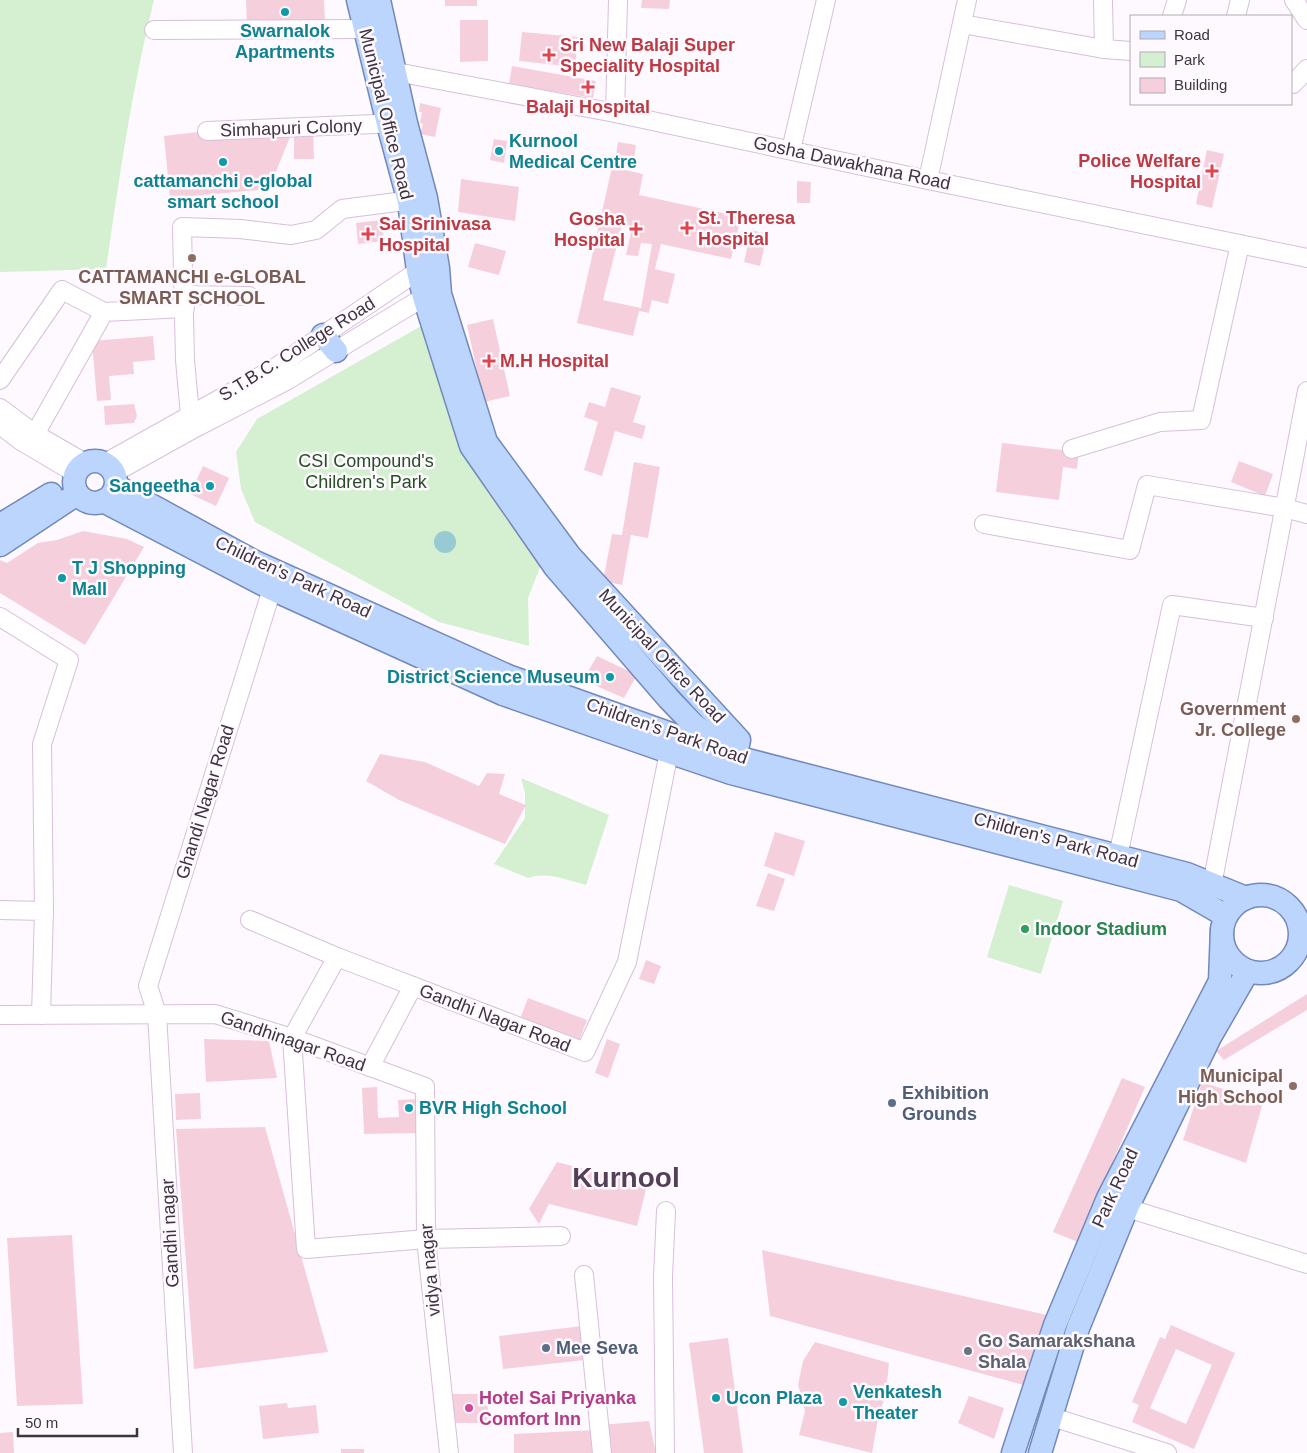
<svg xmlns="http://www.w3.org/2000/svg" width="1307" height="1453" font-family="Helvetica,sans-serif">
	<style>
		.green { fill: #d4f0d0 }
		.water { fill: #97cad2 }
		.building { fill: #f6cfdd; fill-rule: evenodd }
		.lines { fill: none; stroke-linecap: round; stroke-linejoin: round }
		.minor-casing { stroke: #d7bfdb; stroke-width: 20 }
		.major-casing { stroke: #738ab9; stroke-width: 25 }
		.minor { stroke: #fff; stroke-width: 18 }
		.major { stroke: #bcd5fd; stroke-width: 22 }
		.culture-dot { fill: #0f9aa8; stroke: #fef9ff; stroke-width: 2 }
		.health-dot { fill: #e0444e; stroke: #fef9ff; stroke-width: 2 }
		.education-dot { fill: #8d6e63; stroke: #fef9ff; stroke-width: 2 }
		.leisure-dot { fill: #2e9e5b; stroke: #fef9ff; stroke-width: 2 }
		.service-dot { fill: #5c6f8a; stroke: #fef9ff; stroke-width: 2 }
		.worship-dot { fill: #6b7280; stroke: #fef9ff; stroke-width: 2 }
		.hotel-dot { fill: #d1479c; stroke: #fef9ff; stroke-width: 2 }
		.labels { text-anchor: middle; stroke-width: 5; stroke-linejoin: round; paint-order: stroke }
		.culture-label { font-size: 18px; font-weight: bold; fill: #0d838f; stroke: #fef9ff; text-anchor: start }
		.health-label { font-size: 18px; font-weight: bold; fill: #be3a42; stroke: #fef9ff; text-anchor: start }
		.street-label { font-size: 18px; fill: #3e343f; stroke: #fef9ff }
		.education-label { font-size: 18px; font-weight: bold; fill: #785e54; stroke: #fef9ff; text-anchor: end }
		.park-label { font-size: 18px; fill: #274f23; stroke: #fef9ff }
		.leisure-label { font-size: 18px; font-weight: bold; fill: #27864d; stroke: #fef9ff; text-anchor: start }
		.service-label { font-size: 18px; font-weight: bold; fill: #4e5e75; stroke: #fef9ff; text-anchor: start }
		.worship-label { font-size: 18px; font-weight: bold; fill: #5b616d; stroke: #fef9ff; text-anchor: start }
		.hotel-label { font-size: 18px; font-weight: bold; fill: #b23c85; stroke: #fef9ff; text-anchor: start }
		.town-label { font-size: 28px; font-weight: bold; fill: #533f56; stroke: #fef9ff }
	</style>
	<rect width="100%" height="100%" fill="#fef9ff"/>
	<g class="green">
		<path d="M0,0H154C132,88 119,179 106,269L0,272Z"/>
		<polygon points="423,325 543,560 528,598 529,646 439,622 255,522 241,489 236,452 257,419"/>
		<path d="M521,778L609,815L586,885C567,880 547,871 528,878L494,864L525,818V793Z"/>
		<polygon points="1009,885 1063,901 1041,974 987,957"/>
	</g>
	<circle class="water" cx="445" cy="542" r="11"/>
	<g class="building">
		<polygon points="246,0 324,0 325,23 247,26"/>
		<rect x="445" y="0" width="32" height="6"/>
		<polygon points="642,0 670,0 669,9 641,8"/>
		<polygon points="460,20 488,20 488,61 460,62"/>
		<polygon points="522,32 578,37 575,67 519,61"/>
		<polygon points="512,66 596,81 593,98 509,84"/>
		<polygon points="420,103 441,108 435,137 420,134 423,124 420,123 422,112 419,112"/>
		<polygon points="313,128 314,159 294,159 294,129"/>
		<polygon points="207,131 292,132 269,189 170,198 164,136"/>
		<polygon points="494,139 507,141 504,163 490,160"/>
		<polygon points="618,142 636,145 634,159 616,155"/>
		<polygon points="1207,150 1224,154 1212,208 1196,204"/>
		<path d="M612,167L643,174L639,195L741,217L731,259L661,244L655,269L675,274L668,304L652,300L649,313L639,311L633,336L577,323ZM622,225L632,227L626,255L638,256L641,243L652,244L641,308L603,300Z"/>
		<polygon points="461,179 519,187 515,221 458,212"/>
		<polygon points="797,181 811,182 810,203 797,203"/>
		<polygon points="382,220 384,241 358,244 356,223"/>
		<polygon points="751,230 767,234 760,266 744,262"/>
		<polygon points="475,243 506,251 499,275 468,267"/>
		<polygon points="493,319 510,396 484,402 467,325"/>
		<polygon points="153,336 155,360 133,362 134,374 109,376 111,400 97,401 92,341"/>
		<polygon points="611,387 641,396 633,422 646,426 642,439 615,431 602,476 584,470 598,422 584,417 589,402 605,407"/>
		<polygon points="134,404 137,416 134,423 105,425 104,406"/>
		<polygon points="1002,443 1079,452 1077,469 1063,467 1059,500 996,492"/>
		<polygon points="1239,461 1273,474 1265,496 1231,482"/>
		<polygon points="634,462 660,467 648,538 631,535 622,585 603,581 612,534 622,535"/>
		<polygon points="203,466 229,478 216,506 190,494"/>
		<polygon points="83,531 127,539 144,547 85,645 0,593 0,560 7,563 38,543 57,540"/>
		<polygon points="597,656 637,675 624,698 583,680"/>
		<polygon points="380,754 425,762 479,786 487,773 505,774 499,794 526,805 505,844 399,800 366,781"/>
		<polygon points="775,832 805,841 794,876 764,866"/>
		<polygon points="768,873 785,879 774,911 756,906"/>
		<polygon points="646,960 661,966 654,984 639,979"/>
		<polygon points="1307,994 1307,1010 1224,1060 1216,1051"/>
		<polygon points="528,998 587,1020 579,1041 520,1019"/>
		<polygon points="204,1039 269,1041 277,1078 206,1082"/>
		<polygon points="607,1039 620,1044 608,1078 595,1073"/>
		<polygon points="1122,1078 1145,1087 1078,1242 1053,1232"/>
		<polygon points="1202,1082 1263,1102 1246,1163 1183,1140"/>
		<polygon points="377,1087 378,1118 399,1117 398,1100 419,1099 420,1133 364,1134 362,1088"/>
		<polygon points="200,1093 201,1119 176,1120 175,1094"/>
		<polygon points="265,1127 328,1352 194,1369 176,1129"/>
		<polygon points="557,1162 647,1185 637,1226 549,1204 539,1224 529,1209"/>
		<polygon points="72,1235 83,1404 17,1406 7,1238"/>
		<polygon points="762,1250 1051,1316 1027,1386 770,1316"/>
		<polygon points="590,1325 594,1359 503,1369 499,1336"/>
		<path d="M1171,1325L1235,1353L1194,1449L1132,1422L1139,1405L1132,1402L1160,1337L1165,1339ZM1176,1349L1212,1365L1186,1424L1150,1408Z"/>
		<polygon points="728,1338 743,1453 704,1453 689,1343"/>
		<polygon points="815,1342 889,1363 886,1393 878,1419 872,1453 799,1435 805,1411 798,1385 803,1361"/>
		<polygon points="449,1394 487,1394 489,1423 449,1423"/>
		<polygon points="969,1396 1004,1408 994,1439 958,1423"/>
		<polygon points="287,1403 288,1408 316,1405 319,1433 263,1439 259,1406"/>
		<polygon points="649,1421 656,1453 602,1453 599,1425"/>
		<polygon points="596,1430 599,1453 514,1453 514,1434"/>
		<polygon points="13,1432 14,1453 0,1453 0,1433"/>
		<rect x="341" y="1449" width="23" height="4"/>
	</g>
	<g class="lines">
		<g class="minor-casing">
			<g id="minor">
				<polyline points="1103,0 1104,49"/>
				<polyline points="1294,0 1307,20"/>
				<polyline points="1172,16 1177,0"/>
				<polyline points="1236,16 1240,0"/>
				<polyline points="962,24 1104,49 1131,51"/>
				<polyline points="154,30 365,29"/>
				<polyline points="396,72 615,113 928,180 1307,258"/>
				<polyline points="1291,84 1293,84 1307,69"/>
				<polyline points="615,113 618,0"/>
				<polyline points="207,131 399,123"/>
				<polyline points="791,150 826,0"/>
				<polyline points="928,180 967,0"/>
				<polyline points="184,295 249,296"/>
				<polyline points="0,380 62,290 104,312"/>
				<polyline points="0,408 35,434 85,463"/>
				<polyline points="190,415 185,360 182,227 240,229 291,235 316,230 342,209 420,199"/>
				<polyline points="0,425 21,441 75,473"/>
				<polyline points="35,434 104,312 185,308"/>
				<polyline points="1072,449 1160,422 1201,420 1240,244"/>
				<polyline points="105,463 273,369 418,271 430,269"/>
				<polyline points="114,473 197,427 286,381 424,297 434,295"/>
				<polyline points="984,524 1130,550 1147,485 1285,508 1307,514"/>
				<polyline points="0,617 69,660 42,744 44,911"/>
				<polyline points="1118,856 1172,605 1264,618"/>
				<polyline points="1212,885 1307,391"/>
				<polyline points="0,910 44,911 41,1015"/>
				<polyline points="250,920 337,957 585,1052 627,962 669,752"/>
				<polyline points="337,957 292,1038 306,1249 426,1239 561,1236"/>
				<polyline points="0,1015 215,1014 292,1038 425,1087 426,1239 449,1453"/>
				<polyline points="370,1067 413,986"/>
				<polyline points="1127,1208 1307,1264"/>
				<polyline points="584,1275 602,1453"/>
				<polyline points="1052,1417 1167,1453"/>
				<polyline points="183,1453 157,1014 148,986 272,589"/>
				<polyline points="665,1453 663,1277 666,1211"/>
			</g>
		</g>
		<g class="major-casing">
			<g id="major">
				<polyline points="358,0 388,124 409,202 418,271 424,297 471,446 555,567 669,699 694,725 717,743"/>
				<polyline points="379,0 406,123 426,198 438,268 440,294 486,442 570,556 739,740 732,772"/>
				<polyline points="323,335 336,351"/>
				<circle cx="95" cy="482" r="21"/>
				<polyline points="116,486 255,562 508,676 736,757 1187,874 1246,898"/>
				<polyline points="103,501 272,589 503,694 669,752 731,773 1181,890 1226,916"/>
				<polyline points="0,525 51,494"/>
				<polyline points="0,545 77,494"/>
				<circle cx="1261" cy="934" r="39"/>
				<polyline points="1013,1453 1055,1325 1108,1198 1220,981 1222,929"/>
				<polyline points="1040,1453 1078,1328 1127,1208 1210,1037 1248,971"/>
			</g>
		</g>
		<use href="#minor" class="minor"/>
		<use href="#major" class="major"/>
	</g>
	<g class="culture-dot">
		<circle cx="285" cy="12" r="5"/>
		<circle cx="499" cy="151" r="5"/>
		<circle cx="223" cy="162" r="5"/>
		<circle cx="210" cy="486" r="5"/>
		<circle cx="62" cy="578" r="5"/>
		<circle cx="610" cy="677" r="5"/>
		<circle cx="409" cy="1108" r="5"/>
		<circle cx="716" cy="1398" r="5"/>
		<circle cx="843" cy="1402" r="5"/>
	</g>
	<g class="health-dot">
		<path d="M546.5 47.5h5v5h5v5h-5v5h-5v-5h-5v-5h5z"/>
		<path d="M585.5 79.5h5v5h5v5h-5v5h-5v-5h-5v-5h5z"/>
		<path d="M1209.5 163.5h5v5h5v5h-5v5h-5v-5h-5v-5h5z"/>
		<path d="M684.5 220.5h5v5h5v5h-5v5h-5v-5h-5v-5h5z"/>
		<path d="M633.5 221.5h5v5h5v5h-5v5h-5v-5h-5v-5h5z"/>
		<path d="M365.5 226.5h5v5h5v5h-5v5h-5v-5h-5v-5h5z"/>
		<path d="M486.5 353.5h5v5h5v5h-5v5h-5v-5h-5v-5h5z"/>
	</g>
	<g class="education-dot">
		<circle cx="192" cy="258" r="5"/>
		<circle cx="1296" cy="719" r="5"/>
		<circle cx="1293" cy="1086" r="5"/>
	</g>
	<circle class="leisure-dot" cx="1025" cy="929" r="5"/>
	<g class="service-dot">
		<circle cx="892" cy="1103" r="5"/>
		<circle cx="546" cy="1348" r="5"/>
	</g>
	<circle class="worship-dot" cx="968" cy="1351" r="5"/>
	<circle class="hotel-dot" cx="469" cy="1408" r="5"/>
	<g class="labels">
		<g class="culture-label">
			<text x="285" y="37" text-anchor="middle">Swarnalok<tspan x="285" dy="21">Apartments</tspan></text>
			<text x="509" y="147">Kurnool<tspan x="509" dy="21">Medical Centre</tspan></text>
			<text x="223" y="187" text-anchor="middle">cattamanchi e-global<tspan x="223" dy="21">smart school</tspan></text>
			<text x="200" y="492" text-anchor="end">Sangeetha</text>
			<text x="72" y="574">T J Shopping<tspan x="72" dy="21">Mall</tspan></text>
			<text x="600" y="683" text-anchor="end">District Science Museum</text>
			<text x="419" y="1114">BVR High School</text>
			<text x="853" y="1398">Venkatesh<tspan x="853" dy="21">Theater</tspan></text>
			<text x="726" y="1404">Ucon Plaza</text>
		</g>
		<g class="health-label">
			<text x="560" y="51">Sri New Balaji Super<tspan x="560" dy="21">Speciality Hospital</tspan></text>
			<text x="588" y="113" text-anchor="middle">Balaji Hospital</text>
			<text x="1201" y="167" text-anchor="end">Police Welfare<tspan x="1201" dy="21">Hospital</tspan></text>
			<text x="698" y="224">St. Theresa<tspan x="698" dy="21">Hospital</tspan></text>
			<text x="625" y="225" text-anchor="end">Gosha<tspan x="625" dy="21">Hospital</tspan></text>
			<text x="379" y="230">Sai Srinivasa<tspan x="379" dy="21">Hospital</tspan></text>
			<text x="500" y="367">M.H Hospital</text>
		</g>
		<g class="street-label">
			<text transform="translate(386 114) rotate(76)" y="6">Municipal Office Road</text>
			<text transform="translate(291 128) rotate(-2)" y="6">Simhapuri Colony</text>
			<text transform="translate(852 163) rotate(12)" y="6">Gosha Dawakhana Road</text>
			<text transform="translate(297 349) rotate(-32)" y="6">S.T.B.C. College Road</text>
			<text transform="translate(293 577) rotate(25)" y="6">Children's Park Road</text>
			<text transform="translate(662 656) rotate(47)" y="6">Municipal Office Road</text>
			<text transform="translate(667 731) rotate(19)" y="6">Children's Park Road</text>
			<text transform="translate(205 802) rotate(-73)" y="6">Ghandi Nagar Road</text>
			<text transform="translate(1056 840) rotate(15)" y="6">Children's Park Road</text>
			<text transform="translate(495 1018) rotate(21)" y="6">Gandhi Nagar Road</text>
			<text transform="translate(293 1041) rotate(19)" y="6">Gandhinagar Road</text>
			<text transform="translate(1115 1188) rotate(-65)" y="6">Park Road</text>
			<text transform="translate(170 1233) rotate(-93)" y="6">Gandhi nagar</text>
			<text transform="translate(430 1270) rotate(-95)" y="6">vidya nagar</text>
		</g>
		<g class="education-label">
			<text x="192" y="283" text-anchor="middle">CATTAMANCHI e-GLOBAL<tspan x="192" dy="21">SMART SCHOOL</tspan></text>
			<text x="1286" y="715">Government<tspan x="1286" dy="21">Jr. College</tspan></text>
			<text x="1283" y="1082">Municipal<tspan x="1283" dy="21">High School</tspan></text>
		</g>
		<g class="park-label">
			<text x="366" y="467">CSI Compound's<tspan x="366" dy="21">Children's Park</tspan></text>
		</g>
		<g class="leisure-label">
			<text x="1035" y="935">Indoor Stadium</text>
		</g>
		<g class="service-label">
			<text x="902" y="1099">Exhibition<tspan x="902" dy="21">Grounds</tspan></text>
			<text x="556" y="1354">Mee Seva</text>
		</g>
		<g class="worship-label">
			<text x="978" y="1347">Go Samarakshana<tspan x="978" dy="21">Shala</tspan></text>
		</g>
		<g class="hotel-label">
			<text x="479" y="1404">Hotel Sai Priyanka<tspan x="479" dy="21">Comfort Inn</tspan></text>
		</g>
		<g class="town-label">
			<text x="626" y="1187">Kurnool</text>
		</g>
	</g>
	<rect x="1130" y="15" width="162" height="90" fill="#fef9ff" stroke="#b1aab2"/>
	<rect x="1140" y="31" width="25" height="8" fill="#bcd5fd" stroke="#b1aab2"/>
	<text x="1174" y="40" font-size="15" fill="#3e343f">Road</text>
	<rect x="1140" y="52" width="25" height="15" fill="#d4f0d0" stroke="#b1aab2"/>
	<text x="1174" y="65" font-size="15" fill="#3e343f">Park</text>
	<rect x="1140" y="78" width="25" height="15" fill="#f6cfdd" stroke="#b1aab2"/>
	<text x="1174" y="90" font-size="15" fill="#3e343f">Building</text>
	<path d="M18 1428v8h119v-8" fill="none" stroke="#3e343f" stroke-width="2.5"/>
	<text x="25" y="1428" font-size="15" fill="#3e343f" stroke="#fef9ff" stroke-width="4" paint-order="stroke">50 m</text>
</svg>
